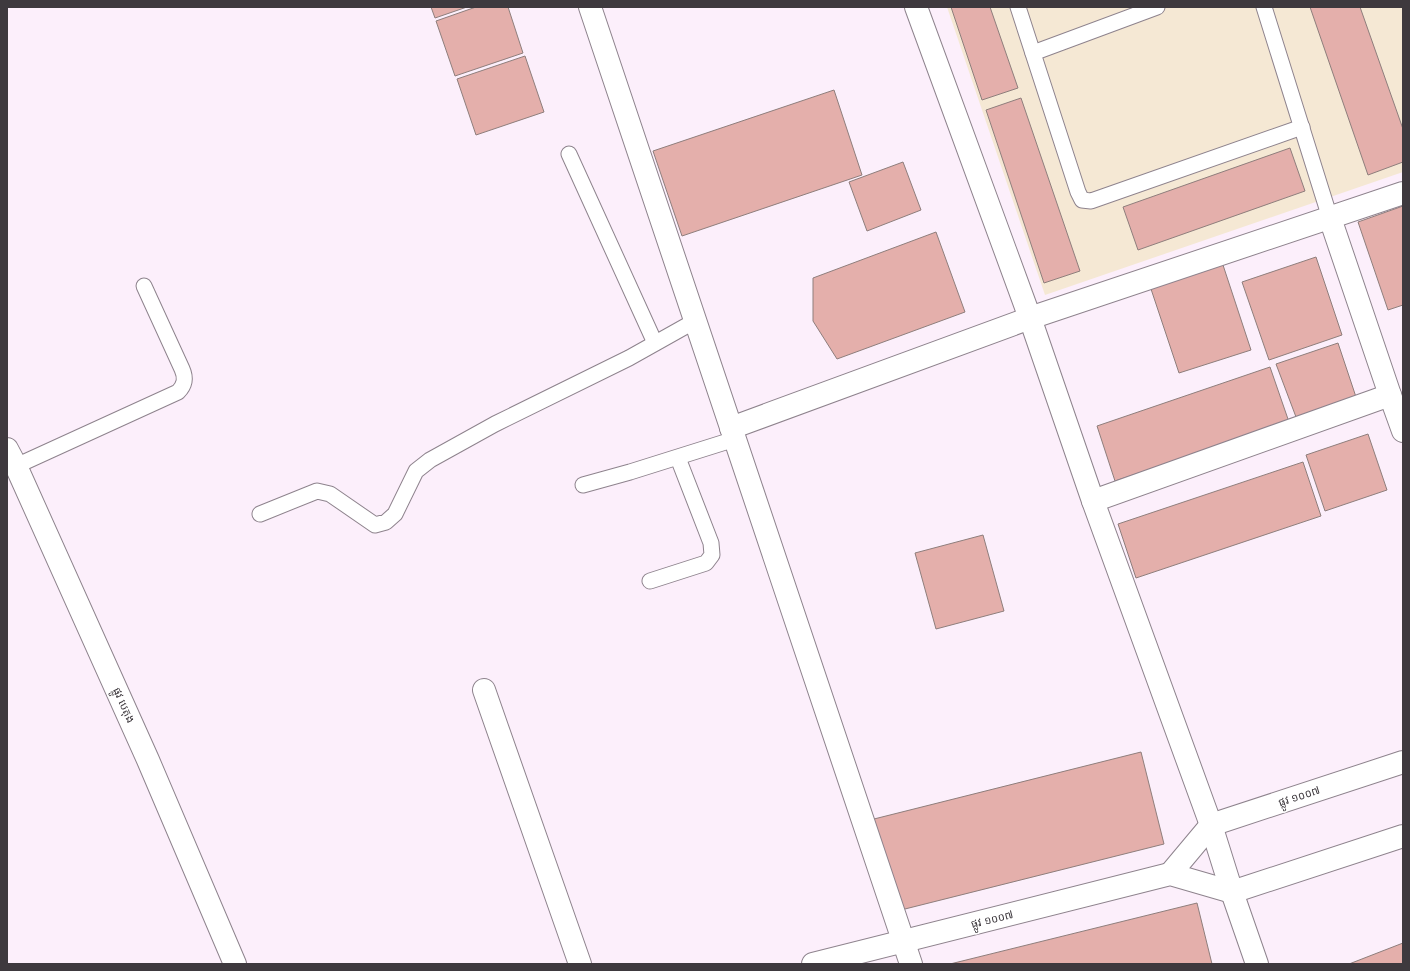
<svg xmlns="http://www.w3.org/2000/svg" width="1410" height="971" font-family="Poppins,'Noto Sans Khmer',sans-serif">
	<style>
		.education { fill: #f5e8d4 }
		.building { fill: #e4afab; stroke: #8e7e7c }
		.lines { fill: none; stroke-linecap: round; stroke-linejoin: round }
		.lane-casing { stroke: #8e838d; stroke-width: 17 }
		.street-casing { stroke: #8e838d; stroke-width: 24 }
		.lane { stroke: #fff; stroke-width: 15 }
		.street { stroke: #fff; stroke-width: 22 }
		.labels { text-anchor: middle; stroke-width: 3; stroke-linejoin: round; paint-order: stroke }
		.street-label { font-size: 11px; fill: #3e393e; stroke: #fff }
	</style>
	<rect width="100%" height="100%" fill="#fceffb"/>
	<polygon class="education" points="947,7 1403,7 1403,172 1045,295"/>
	<g class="building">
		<polygon points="431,7 467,7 435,18"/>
		<polygon points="476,7 508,7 523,53 455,76 436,21"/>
		<polygon points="951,7 990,7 1018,88 982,100"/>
		<polygon points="1310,7 1360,7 1403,129 1403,162 1368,175"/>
		<polygon points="525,56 544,112 476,135 457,79"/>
		<polygon points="834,90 862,175 682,236 653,151"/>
		<polygon points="1021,98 1080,271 1044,283 986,110"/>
		<polygon points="1290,148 1305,191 1138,250 1123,207"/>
		<polygon points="903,162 921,210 867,231 849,182"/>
		<polygon points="1403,206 1403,305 1388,310 1358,222"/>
		<polygon points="936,232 965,312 837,359 813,321 813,278"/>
		<polygon points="1316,257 1342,335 1269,360 1242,282"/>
		<polygon points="1222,262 1251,350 1179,373 1150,286"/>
		<polygon points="1338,343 1356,397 1296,417 1276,364"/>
		<polygon points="1270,367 1289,422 1115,481 1097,426"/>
		<polygon points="1368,434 1387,490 1325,511 1306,455"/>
		<polygon points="1303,462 1321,516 1136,578 1118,524"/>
		<polygon points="983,535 1004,611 936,629 915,553"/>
		<polygon points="1141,752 1164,844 897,911 874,819"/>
		<polygon points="1197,903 1212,964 950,964"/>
		<polygon points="1403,943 1403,964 1349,964"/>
	</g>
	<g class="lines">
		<g class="lane-casing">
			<g id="lane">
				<polyline points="1018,7 1078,192 1082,200 1091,201 1302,127"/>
				<polyline points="1264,7 1330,218"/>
				<polyline points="1033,53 1157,7"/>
				<polyline points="569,154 655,343"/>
				<path d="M16,466L178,392C185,385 186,378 182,369L144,286"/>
				<polyline points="583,485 630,472 735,439"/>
				<polyline points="260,514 317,491 330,494 375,525 386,522 395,514 416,471 430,460 495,424 629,358 695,321"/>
				<polyline points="650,581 706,563 712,555 711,543 678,458"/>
			</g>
		</g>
		<g class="street-casing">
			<g id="street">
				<polyline points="590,7 911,964"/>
				<polyline points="916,7 1030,318 1093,501 1211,825 1232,892 1257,964"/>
				<polyline points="1330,218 1390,395 1403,431"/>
				<polyline points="731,428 1030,318 1403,193"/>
				<polyline points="7,449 16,466 148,760 235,964"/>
				<polyline points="1093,501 1390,395"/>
				<polyline points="484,690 580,964"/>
				<polyline points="1170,874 1211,825 1403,762"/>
				<polyline points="813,964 1170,874 1232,892 1403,836"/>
			</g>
		</g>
		<use href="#lane" class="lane"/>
		<use href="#street" class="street"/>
	</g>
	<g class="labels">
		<g class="street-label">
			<text transform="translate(124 705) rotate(66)" y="4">ផ្លូវ បេតុង</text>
			<text transform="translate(1299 796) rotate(-18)" y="4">ផ្លូវ ១០០៧</text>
			<text transform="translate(992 919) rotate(-14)" y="4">ផ្លូវ ១០០៧</text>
		</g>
	</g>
	<rect width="1410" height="971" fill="none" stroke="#3e393e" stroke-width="16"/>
</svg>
